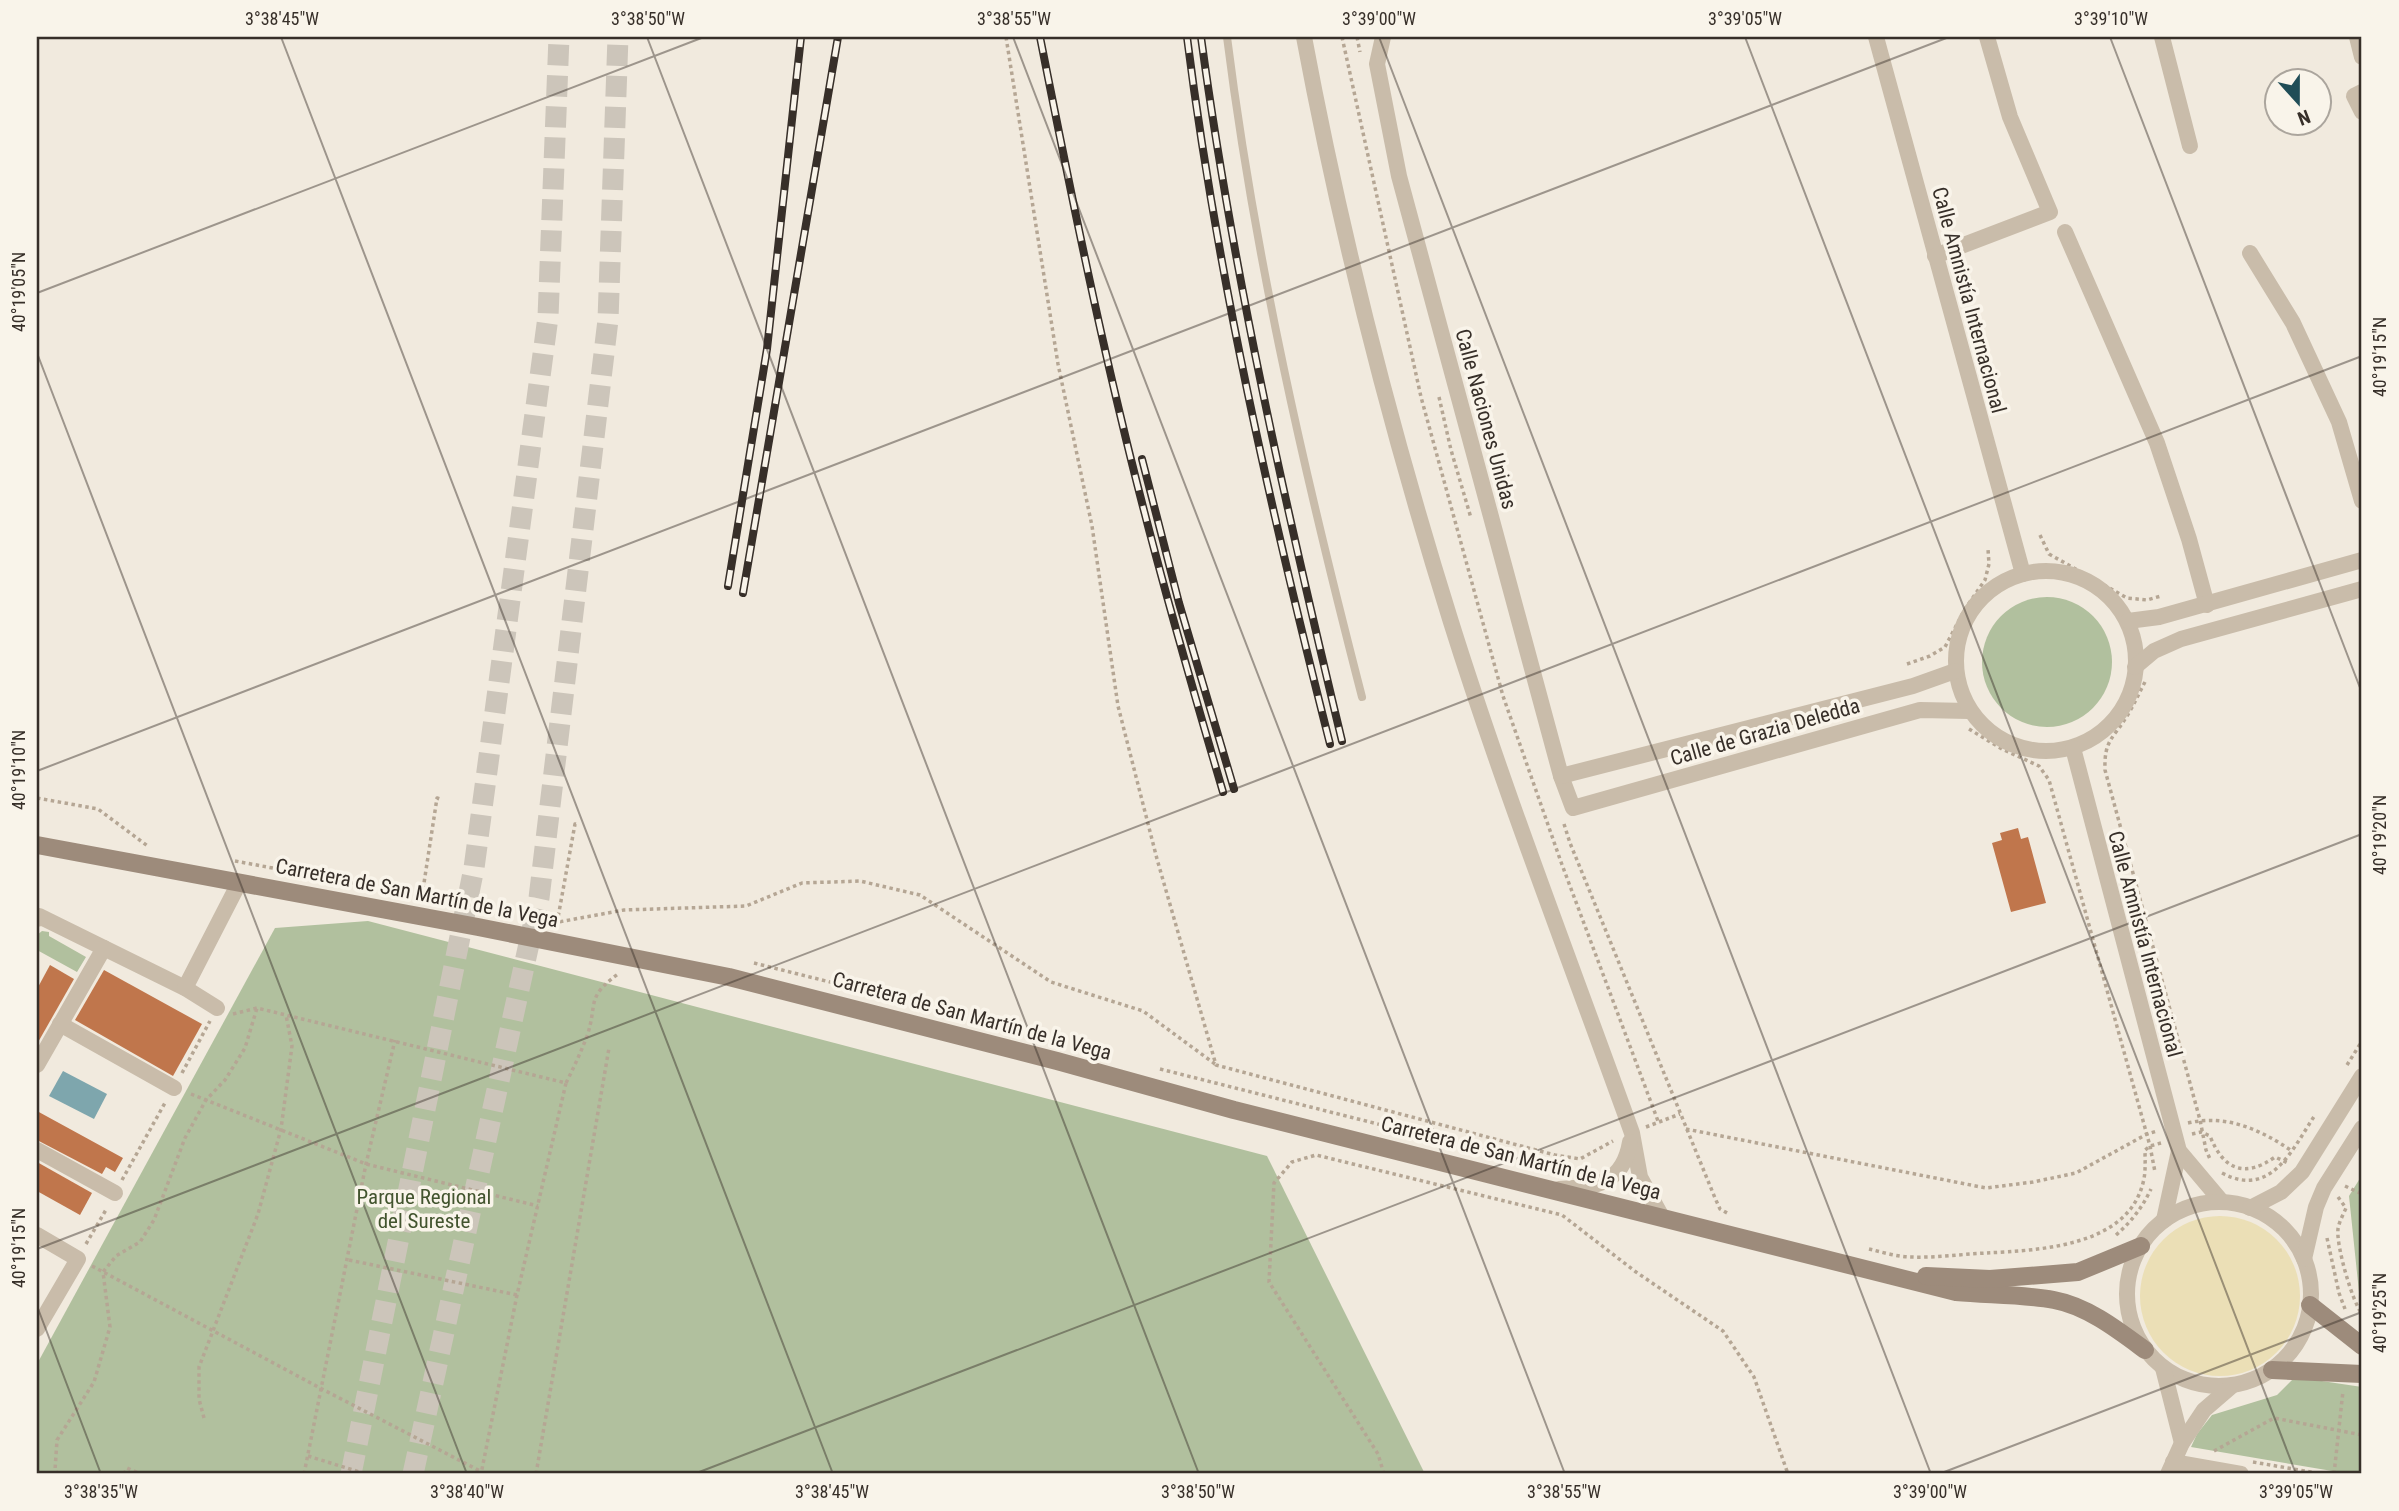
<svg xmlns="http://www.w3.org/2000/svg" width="2399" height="1511" font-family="'Roboto Condensed',sans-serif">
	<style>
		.green { fill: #b1c09e }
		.sand { fill: #ebdfb6 }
		.water { fill: #7ea6ad }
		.building { fill: #c0764c }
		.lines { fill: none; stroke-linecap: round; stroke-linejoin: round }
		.highway-tunnel { stroke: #ccc5ba; stroke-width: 21; stroke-dasharray: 21 10; stroke-linecap: butt }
		.path { stroke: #b5a694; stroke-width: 3.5; stroke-dasharray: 3.5 3.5; stroke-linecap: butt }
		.lane { stroke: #c9bcaa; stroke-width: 8 }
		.street { stroke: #c9bcaa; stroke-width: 16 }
		.secondary { stroke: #9d8b7b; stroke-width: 18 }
		.rail-casing { stroke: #372f29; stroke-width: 8 }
		.rail { stroke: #f9f4ea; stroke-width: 5; stroke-dasharray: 16; stroke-linecap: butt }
		.ticks { fill: none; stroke: #372f29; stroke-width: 2; stroke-opacity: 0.45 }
		.labels { text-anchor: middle; stroke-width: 7; stroke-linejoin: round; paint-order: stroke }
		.street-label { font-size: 21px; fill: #372f29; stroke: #f9f4ea }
		.park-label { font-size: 21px; fill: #42542e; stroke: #f9f4ea }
		.neatline { fill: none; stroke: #372f29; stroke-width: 2.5 }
		.ticks-label { font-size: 18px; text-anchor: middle; fill: #372f29 }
	</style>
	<rect width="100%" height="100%" fill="#f1eade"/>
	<g class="green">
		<circle cx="2047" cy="662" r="65"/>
		<polygon points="368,921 1267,1156 1425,1474 37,1474 37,1364 275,928"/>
		<polygon points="42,931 49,932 49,936 86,957 77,972 37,950 37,935"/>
		<polygon points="2362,1175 2362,1295 2359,1292 2349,1196"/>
		<polygon points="2295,1377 2362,1387 2362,1474 2350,1474 2191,1447 2197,1434 2212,1415 2277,1395"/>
	</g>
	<circle class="sand" cx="2220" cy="1296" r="80"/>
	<polygon class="water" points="63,1071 107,1094 94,1119 49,1096"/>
	<g class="building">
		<polygon points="2018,828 2021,839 2028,837 2046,903 2011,912 1992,843 2002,840 2000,833"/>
		<polygon points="50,965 74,979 37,1044 37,989"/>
		<polygon points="104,970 202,1024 173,1076 75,1020"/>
		<polygon points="37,1111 123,1158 115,1172 106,1167 102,1174 37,1140"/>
		<polygon points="37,1162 92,1193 80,1215 37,1191"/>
	</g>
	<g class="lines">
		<g class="highway-tunnel">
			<polyline points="351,1474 474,868 548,317 559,37"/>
			<polyline points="413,1474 539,898 608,320 618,37"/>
		</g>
		<g class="path">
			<polyline points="1006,37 1058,364 1092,526 1118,706 1157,859 1216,1065 1555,1155 1580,1159 1613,1141"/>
			<polyline points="1342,37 1421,397 1503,696 1561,862 1658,1121"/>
			<polyline points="1357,37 1360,52"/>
			<polyline points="1439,397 1451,450 1471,518"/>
			<polyline points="2040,535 2049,554 2127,598 2147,600 2161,596"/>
			<polyline points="1907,664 1930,656 1945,647 1965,609 1985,580 1989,564 1988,549"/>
			<path d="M2145,682C2139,693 2134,705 2127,716C2113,739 2104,740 2105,770L2200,1120L2206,1150L2210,1159"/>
			<polyline points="1969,729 2002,749 2039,766 2049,780 2150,1146 2155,1172"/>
			<polyline points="37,798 98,809 149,847"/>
			<polyline points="1564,824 1570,843 1715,1198 1720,1209 1729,1214"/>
			<polyline points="235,861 482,907"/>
			<polyline points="422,896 437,798 440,799"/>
			<polyline points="553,923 624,910 746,906 802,883 860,881 920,895 1051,982 1143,1011 1215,1064"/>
			<polyline points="557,923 575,824 578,825"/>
			<polyline points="754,963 858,989"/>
			<polyline points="233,1014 257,1008 566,1083 517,1295 481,1474"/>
			<polyline points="2347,1065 2362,1041"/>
			<polyline points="1160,1069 1560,1170"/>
			<polyline points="182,1073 210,1021"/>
			<path d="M566,1083C574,1067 581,1052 587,1036C598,1004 585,998 618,974"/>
			<polyline points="191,1094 366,1164 538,1206"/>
			<path d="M2188,1123C2227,1114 2261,1130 2292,1151"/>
			<polyline points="1646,1127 1680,1114"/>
			<polyline points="1686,1129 1986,1188 2033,1182 2076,1173 2147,1134 2157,1131"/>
			<path d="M2192,1134L2201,1132L2210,1136C2223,1169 2244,1179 2275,1157L2288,1163"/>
			<path d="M2222,1173C2271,1199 2292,1150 2315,1115"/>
			<polyline points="122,1180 166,1101"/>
			<polyline points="2345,1186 2362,1194"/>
			<path d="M2338,1197L2346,1208C2343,1215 2339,1222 2338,1229C2336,1245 2352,1301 2362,1314"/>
			<path d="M2116,1235C2131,1222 2142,1208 2151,1189"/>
			<polyline points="2327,1238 2339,1293 2345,1309"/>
			<polyline points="86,1244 107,1208"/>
			<path d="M1869,1249C1882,1252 1897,1257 1911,1257C1936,1258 1962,1254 1987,1253C2039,1250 2127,1247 2143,1183C2146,1172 2145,1161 2145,1150L2150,1146L2161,1143"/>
			<polyline points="349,1260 517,1295"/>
			<polyline points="92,1266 322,1389 482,1472"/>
			<polyline points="204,1418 199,1399 199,1367 258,1214 281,1129 292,1046 286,1015"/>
			<polyline points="2214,1451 2274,1418 2362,1435"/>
			<polyline points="308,1456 366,1474"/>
			<polyline points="2253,1462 2322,1474"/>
			<polyline points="58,1474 55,1470 57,1440 94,1382 110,1327 103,1272 116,1256 140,1242 154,1220 185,1138 206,1100 225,1080 245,1048 257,1008"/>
			<polyline points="124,1474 127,1468 141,1474"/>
			<polyline points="304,1474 366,1164 395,1040"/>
			<polyline points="536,1474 609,1048"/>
			<polyline points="1384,1474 1378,1454 1269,1282 1274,1183 1292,1162 1316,1155 1562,1215 1636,1272 1723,1331 1754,1377 1788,1474"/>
			<polyline points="2334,1474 2343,1391"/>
		</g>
		<path class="lane" d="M1227,37C1255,260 1306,480 1362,697"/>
		<g class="street">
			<path d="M1304,37C1341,235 1391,430 1451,622C1505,794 1571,963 1632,1133L1640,1177L1662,1217"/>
			<polyline points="1383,37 1377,64 1399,176 1561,776 1573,808 1920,710 1969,711"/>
			<polyline points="1876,37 2023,574"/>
			<polyline points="2162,37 2190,146"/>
			<polyline points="2357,37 2362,57"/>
			<polyline points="2362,92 2354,96 2362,112"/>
			<polyline points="2065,232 2157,443 2189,539 2207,605"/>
			<polyline points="2250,253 2293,323 2339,422 2362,501"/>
			<polyline points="1935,256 2050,212 2010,117 1987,37"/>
			<circle cx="2046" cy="661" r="90"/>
			<polyline points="2128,621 2159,617 2362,560"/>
			<polyline points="2135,667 2154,651 2181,639 2362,589"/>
			<polyline points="2073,748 2179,1151 2222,1202"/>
			<polyline points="1561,776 1913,686 1955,671"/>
			<polyline points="37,919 39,916 185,988 217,1008"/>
			<polyline points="185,988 239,883"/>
			<polyline points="60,1024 174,1088"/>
			<polyline points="37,1065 104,948"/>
			<polyline points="37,1150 115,1193"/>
			<path d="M1559,1189C1596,1187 1623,1184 1630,1142"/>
			<circle cx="2219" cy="1294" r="92"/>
			<polyline points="2250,1208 2281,1192 2302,1172 2362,1076"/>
			<polyline points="2164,1220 2179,1151"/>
			<polyline points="37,1235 78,1259 37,1329"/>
			<polyline points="2304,1259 2316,1207 2324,1188 2362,1128"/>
			<polyline points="2163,1368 2182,1443"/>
			<polyline points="2173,1462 2241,1474"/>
			<polyline points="2168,1474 2182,1443 2204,1410 2233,1385"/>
		</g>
		<g class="secondary">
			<path d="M37,845L478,927L729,977L1057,1061L1234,1110L1956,1292C1988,1295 2022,1294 2054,1300C2087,1306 2118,1330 2145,1350"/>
			<polyline points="1926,1276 1990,1279 2078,1272 2141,1246"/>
			<polyline points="2310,1305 2362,1346"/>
			<polyline points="2272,1370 2362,1374"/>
		</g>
		<g class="rail-casing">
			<g id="rail">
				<path d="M1040,37C1065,163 1090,289 1120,414C1150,541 1186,666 1223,792"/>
				<path d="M1187,37C1217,275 1271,511 1330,744"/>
				<path d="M1201,37C1233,274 1286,508 1342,741"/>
				<polyline points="1142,459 1179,603 1234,789"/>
				<polyline points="728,586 767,349 801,37"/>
				<polyline points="743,593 838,37"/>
			</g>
		</g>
		<use href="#rail" class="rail"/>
	</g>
	<path class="ticks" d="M281,37L833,1474M647,37L1199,1474M1013,37L1565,1474M1379,37L1931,1474M1745,37L2296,1474M2110,37L2362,693M37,293L704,37M37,353L467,1474M37,771L1949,37M37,1249L2362,356M37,1306L101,1474M694,1474L2362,834M1939,1474L2362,1312"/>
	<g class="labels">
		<g class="street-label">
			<text transform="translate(1969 300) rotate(75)" y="7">Calle Amnistía Internacional</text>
			<text transform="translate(1486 419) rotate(75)" y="7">Calle Naciones Unidas</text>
			<text transform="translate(1765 732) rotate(-16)" y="7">Calle de Grazia Deledda</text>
			<text transform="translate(417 893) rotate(11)" y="7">Carretera de San Martín de la Vega</text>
			<text transform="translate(2145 944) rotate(75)" y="7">Calle Amnistía Internacional</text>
			<text transform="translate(972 1016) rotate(15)" y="7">Carretera de San Martín de la Vega</text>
			<text transform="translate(1521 1158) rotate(14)" y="7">Carretera de San Martín de la Vega</text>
		</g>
		<g class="park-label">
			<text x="424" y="1204">Parque Regional<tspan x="424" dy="24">del Sureste</tspan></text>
		</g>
	</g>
	<rect width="2399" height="1511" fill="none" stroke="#f9f4ea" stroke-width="77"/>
	<g transform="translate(2298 102) rotate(159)"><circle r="33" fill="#f9f4ea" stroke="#aba59d" stroke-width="2"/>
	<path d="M0-5L12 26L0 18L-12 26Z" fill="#204d57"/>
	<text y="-10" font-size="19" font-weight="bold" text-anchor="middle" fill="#372f29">N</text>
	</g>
	<rect x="38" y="38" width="2322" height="1434" class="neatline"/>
	<g class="ticks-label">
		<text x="282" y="25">3°38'45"W</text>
		<text x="648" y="25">3°38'50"W</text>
		<text x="1014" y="25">3°38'55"W</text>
		<text x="1379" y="25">3°39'00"W</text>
		<text x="1745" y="25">3°39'05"W</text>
		<text x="2111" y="25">3°39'10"W</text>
		<text transform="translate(19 292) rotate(-90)" y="6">40°19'05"N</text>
		<text transform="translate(2380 357) rotate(-90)" y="6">40°19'15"N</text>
		<text transform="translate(19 770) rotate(-90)" y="6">40°19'10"N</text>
		<text transform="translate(2380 835) rotate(-90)" y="6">40°19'20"N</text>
		<text transform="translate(19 1248) rotate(-90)" y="6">40°19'15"N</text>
		<text transform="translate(2380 1313) rotate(-90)" y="6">40°19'25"N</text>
		<text x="101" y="1498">3°38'35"W</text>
		<text x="467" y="1498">3°38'40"W</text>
		<text x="832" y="1498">3°38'45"W</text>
		<text x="1198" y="1498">3°38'50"W</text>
		<text x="1564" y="1498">3°38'55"W</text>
		<text x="1930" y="1498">3°39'00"W</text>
		<text x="2296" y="1498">3°39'05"W</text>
	</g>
</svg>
